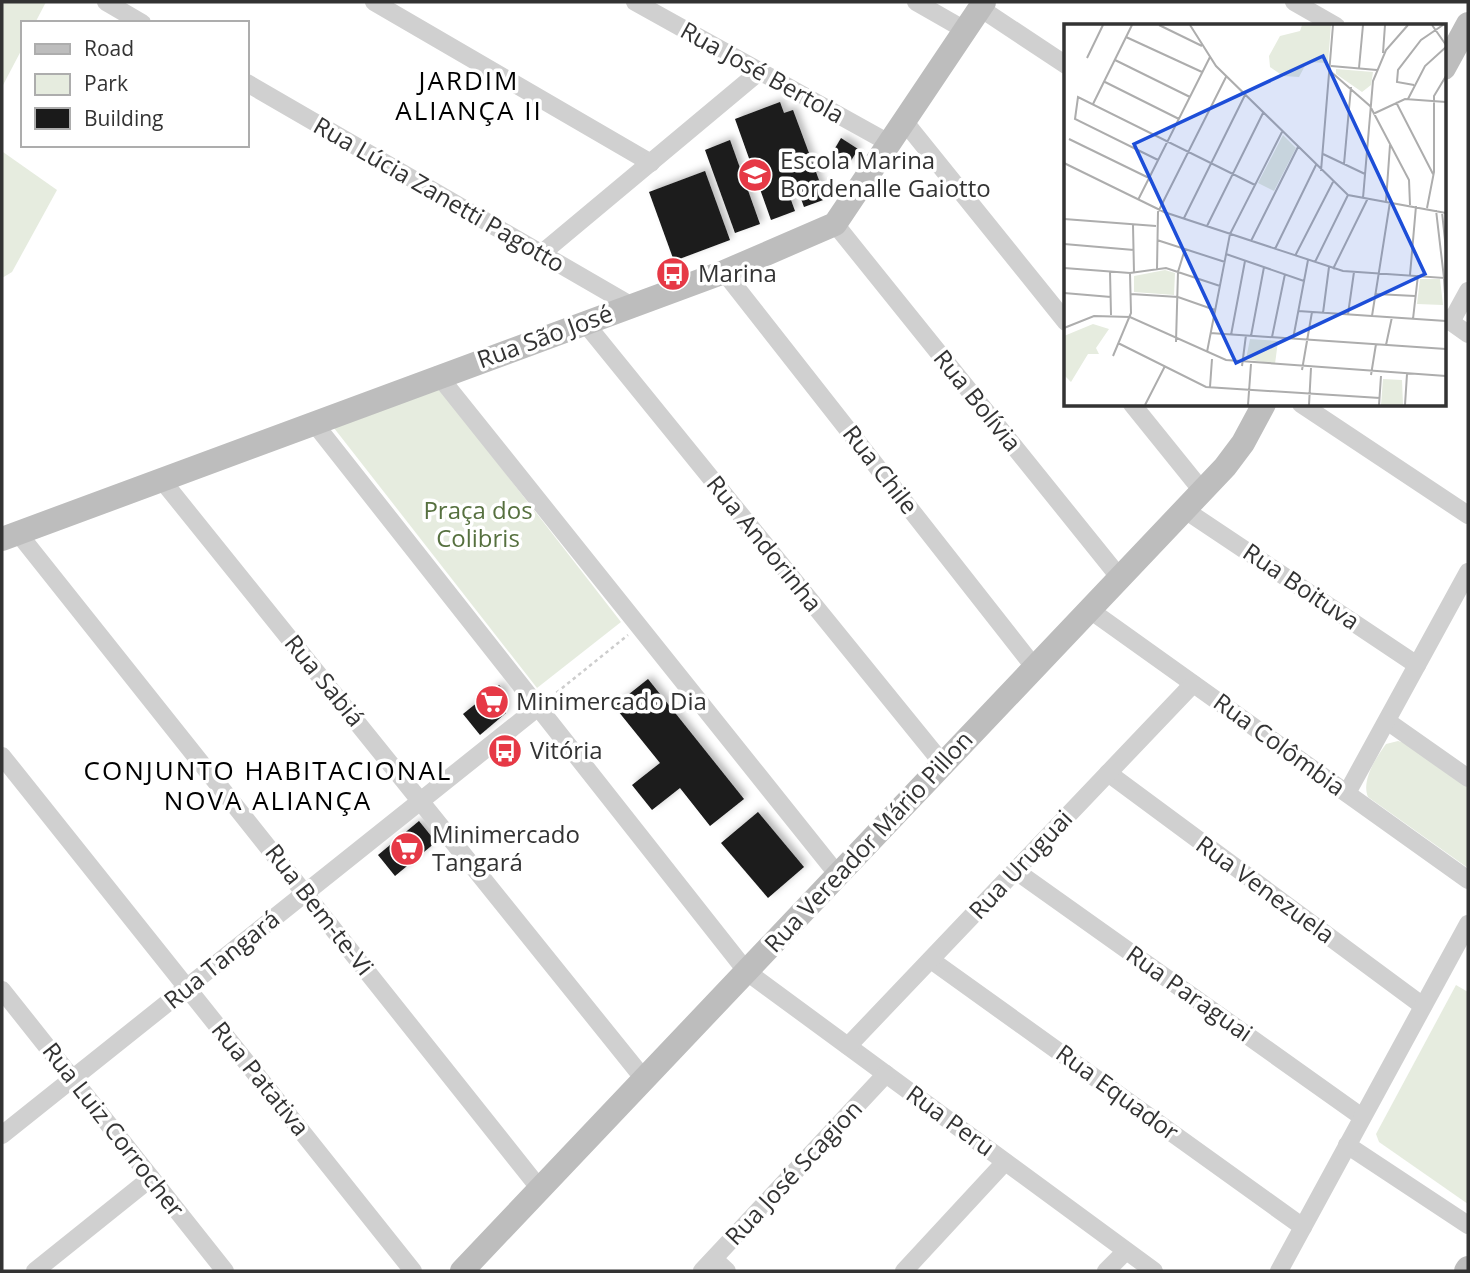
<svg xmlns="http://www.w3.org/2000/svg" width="1470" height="1273" font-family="'Open Sans',sans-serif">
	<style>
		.green { fill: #e6ecdf }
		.building { fill: #1a1a1a; filter: url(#shadow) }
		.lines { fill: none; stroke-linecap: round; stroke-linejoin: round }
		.path { stroke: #cdcdcd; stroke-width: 2.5; stroke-dasharray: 3.5 3.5; stroke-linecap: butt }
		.street { stroke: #d0d0d0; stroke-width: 18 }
		.secondary { stroke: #bdbdbd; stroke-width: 24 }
		.labels { text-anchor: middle; stroke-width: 7; stroke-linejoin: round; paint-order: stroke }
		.street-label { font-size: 24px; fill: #333; stroke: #fff }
		.poi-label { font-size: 24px; fill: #333; stroke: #fff; text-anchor: start }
		.park-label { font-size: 24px; fill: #56703f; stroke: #fff }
		.neighbourhood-label { font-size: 26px; letter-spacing: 2px; fill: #000; stroke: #fff }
		.inset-road { fill: none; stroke: #adadad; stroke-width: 2 }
		.view { fill: #1d4ed8; fill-opacity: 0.15; stroke: #1d4ed8; stroke-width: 3.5 }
		.inset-edge { fill: none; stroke: #333; stroke-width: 3.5 }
	</style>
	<defs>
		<filter id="shadow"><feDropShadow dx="4" dy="-4" stdDeviation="3.5" flood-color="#0004"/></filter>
	</defs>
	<rect width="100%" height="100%" fill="#fff"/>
	<g class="green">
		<polygon points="2,2 46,2 35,23 23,23 23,47 2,87"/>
		<polygon points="2,146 3,152 57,190 12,272 2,278"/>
		<polygon points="440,389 621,622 537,688 334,428"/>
		<path d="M1398,741L1408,744L1468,787V868L1368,797C1361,780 1376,758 1386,744Z"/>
		<polygon points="1456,985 1468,992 1468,1204 1379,1142 1376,1134"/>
	</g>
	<g class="building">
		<polygon points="780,102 784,113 793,110 826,199 804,207 793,177 784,181 795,211 771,220 735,119"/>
		<polygon points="841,138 858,149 848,166 831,155"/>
		<polygon points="730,140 760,224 735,233 705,150"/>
		<polygon points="705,171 730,240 674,261 649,192"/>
		<polygon points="648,679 744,799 710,826 680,788 652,810 632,785 660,763 614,706"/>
		<polygon points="499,685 505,692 506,713 480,735 463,714"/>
		<polygon points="758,812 804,867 768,898 721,843"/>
		<polygon points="419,821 436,842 395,876 378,855"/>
	</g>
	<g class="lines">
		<polyline class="path" points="551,697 628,635"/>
		<g class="street">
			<polyline points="106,2 142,23"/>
			<polyline points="374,2 651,163"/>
			<polyline points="635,2 889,143"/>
			<polyline points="916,2 965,30"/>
			<polyline points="1294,2 1336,26"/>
			<polyline points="980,8 1066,65"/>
			<polyline points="247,83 632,306"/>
			<polyline points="904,121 1066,322"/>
			<polyline points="835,224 1120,578"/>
			<polyline points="541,254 759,72"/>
			<polyline points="724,272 1035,668"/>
			<polyline points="1444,317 1468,334"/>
			<polyline points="1451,322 1468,291"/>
			<polyline points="585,323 943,764"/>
			<polyline points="438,375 838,875"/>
			<polyline points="1132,404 1203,492"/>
			<polyline points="1301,404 1468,515"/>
			<polyline points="314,423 747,972 1154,1271"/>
			<polyline points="161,479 644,1079"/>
			<polyline points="1185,510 1417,665"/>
			<polyline points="18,533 540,1189"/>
			<polyline points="1090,610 1468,880"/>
			<polyline points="1387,721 1468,778"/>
			<polyline points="2,756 413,1271"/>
			<polyline points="1108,773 1423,1006"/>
			<polyline points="1347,793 1468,572"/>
			<polyline points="1016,871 1362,1117"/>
			<polyline points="931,960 1303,1227"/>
			<polyline points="2,990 225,1271"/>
			<polyline points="848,1046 1193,684"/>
			<polyline points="2,1135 537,708"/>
			<polyline points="1347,1145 1468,1225"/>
			<polyline points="714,1259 727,1271"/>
			<polyline points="35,1271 151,1178"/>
			<polyline points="702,1271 886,1074"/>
			<polyline points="904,1271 1005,1162"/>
			<polyline points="1106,1271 1126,1251"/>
			<polyline points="1279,1271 1468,924"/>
		</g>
		<g class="secondary">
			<polyline points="1444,68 1468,24"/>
			<polyline points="2,539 724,272 835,224 984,2"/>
			<polyline points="462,1271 1225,467 1243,443 1264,404"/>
			<polyline points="1466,1271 1468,1268"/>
		</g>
	</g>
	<defs>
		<g id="school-disc" transform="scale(1.75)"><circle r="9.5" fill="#e63946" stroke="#fff"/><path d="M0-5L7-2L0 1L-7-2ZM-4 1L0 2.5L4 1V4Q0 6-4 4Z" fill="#fff"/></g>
		<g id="bus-disc" transform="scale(1.75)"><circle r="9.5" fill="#e63946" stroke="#fff"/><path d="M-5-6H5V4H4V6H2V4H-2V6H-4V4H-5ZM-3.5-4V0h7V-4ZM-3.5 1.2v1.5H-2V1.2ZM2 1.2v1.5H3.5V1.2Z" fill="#fff"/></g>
		<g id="supermarket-disc" transform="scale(1.75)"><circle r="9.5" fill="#e63946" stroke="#fff"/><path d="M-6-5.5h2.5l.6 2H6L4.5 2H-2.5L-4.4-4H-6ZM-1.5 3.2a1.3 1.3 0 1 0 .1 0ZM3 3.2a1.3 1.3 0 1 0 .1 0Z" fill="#fff"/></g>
	</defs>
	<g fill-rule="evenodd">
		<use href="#school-disc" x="755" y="175"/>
		<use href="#bus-disc" x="673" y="274"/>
		<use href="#supermarket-disc" x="492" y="702"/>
		<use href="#bus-disc" x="505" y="751"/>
		<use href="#supermarket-disc" x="407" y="849"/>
	</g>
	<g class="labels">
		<g class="street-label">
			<text transform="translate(762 73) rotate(29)" y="8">Rua José Bertola</text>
			<text transform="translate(439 195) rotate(30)" y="8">Rua Lúcia Zanetti Pagotto</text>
			<text transform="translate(545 337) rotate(-20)" y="8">Rua São José</text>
			<text transform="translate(977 401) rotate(51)" y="8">Rua Bolívia</text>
			<text transform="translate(880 470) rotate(52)" y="8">Rua Chile</text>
			<text transform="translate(764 544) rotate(51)" y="8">Rua Andorinha</text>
			<text transform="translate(1301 587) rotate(34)" y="8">Rua Boituva</text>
			<text transform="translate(324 681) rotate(51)" y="8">Rua Sabiá</text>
			<text transform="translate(1279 745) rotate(36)" y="8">Rua Colômbia</text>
			<text transform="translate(869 842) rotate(-47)" y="8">Rua Vereador Mário Pillon</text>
			<text transform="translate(1021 865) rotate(-47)" y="8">Rua Uruguai</text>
			<text transform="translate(1265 890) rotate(36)" y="8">Rua Venezuela</text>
			<text transform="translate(319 910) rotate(52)" y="8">Rua Bem-te-Vi</text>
			<text transform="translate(222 960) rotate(-39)" y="8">Rua Tangará</text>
			<text transform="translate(1189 994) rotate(35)" y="8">Rua Paraguai</text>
			<text transform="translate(260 1079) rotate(51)" y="8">Rua Patativa</text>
			<text transform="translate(1117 1093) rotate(36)" y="8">Rua Equador</text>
			<text transform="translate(950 1121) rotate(36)" y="8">Rua Peru</text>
			<text transform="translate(113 1130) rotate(52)" y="8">Rua Luiz Corrocher</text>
			<text transform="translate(794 1173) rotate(-47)" y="8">Rua José Scagion</text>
		</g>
		<g class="poi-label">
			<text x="780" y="169">Escola Marina<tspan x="780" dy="28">Bordenalle Gaiotto</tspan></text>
			<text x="698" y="282">Marina</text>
			<text x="516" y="710">Minimercado Dia</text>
			<text x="530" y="759">Vitória</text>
			<text x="432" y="843">Minimercado<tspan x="432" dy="28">Tangará</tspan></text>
		</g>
		<g class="park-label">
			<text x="478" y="519">Praça dos<tspan x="478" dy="28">Colibris</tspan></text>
		</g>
		<g class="neighbourhood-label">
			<text x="469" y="90">JARDIM<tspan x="469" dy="30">ALIANÇA II</tspan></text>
			<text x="268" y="780">CONJUNTO HABITACIONAL<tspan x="268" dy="30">NOVA ALIANÇA</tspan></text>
		</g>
	</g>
	<g transform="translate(1064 24)">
		<rect width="382" height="382" fill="#fff"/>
		<path d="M238,1H267L264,39L243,38L235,53L219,52L206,43L205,32L216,12L236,7ZM272,45L309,48L307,61L298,68L272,50ZM219,111L232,124L210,167L194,159ZM101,246L111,249L110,271L70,268V252ZM356,255H376L379,281L353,280ZM29,300L45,305L32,324L35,330H24L7,358L0,351V312ZM186,315L214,317L211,340L182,335ZM319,355L338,356L339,381H317Z" fill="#e6ecdf"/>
		<path class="inset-road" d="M95,1L138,22M126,1L152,42L284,171L382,189M368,1L382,21M62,13L138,48M319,29L321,1M23,34L39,1M51,36L126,73M267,42L313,46M295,44L299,1M266,47L306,82L345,156L346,181M41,58L115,95M350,61L333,58L334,46L357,16L379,1M344,75L361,42L382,23M332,78L369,150M29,80L68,1M309,90L341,75L382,78M5,115L85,154M259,130L301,150M94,136L11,95L14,73L191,161M0,139L100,188L279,247L380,254L372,186M280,140L287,63M257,147L269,1M299,174L309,57L322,26L344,1M74,176L146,33M322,177L326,121M363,184L370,148V72L382,52M378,188L382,226M120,194L181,71M0,195L92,202M69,201L70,249M143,202L199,89M93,216L161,238M187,217L234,123M0,220L70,226M211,225L252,141M162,230L240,257M231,232L269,158M251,238L284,171M0,244L66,249L102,244L156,262M93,245L94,188L162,53M269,245L304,174M46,247L47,291M346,251L352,182M380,255L382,285M0,269L47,273M67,270L114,273L151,286M312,270L351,272M234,287L382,297M259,289L265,243M284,290L290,248M308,292L326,178M349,295L354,251M0,304L30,292L66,293L162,336L382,352M146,309L382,325M167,311L181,237M187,312L200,243M208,313L221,250M229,315L244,236M112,318L114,248L121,225M54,319L142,363L316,374M322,321L328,293M143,328L166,210L218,108M49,332L67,289L66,249M178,342L182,311M238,346L248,288M307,351L312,320M146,363L148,335M81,381L101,342M184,381L187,340M245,381L247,344M315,381L317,352M341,381L343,350"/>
		<path class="view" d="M259,32L361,250L172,339L70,120Z"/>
		<rect width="382" height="382" class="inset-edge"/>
	</g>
	<rect width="1470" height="1273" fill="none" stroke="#333333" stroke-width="7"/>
	<rect x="21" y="21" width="228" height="126" fill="#ffffff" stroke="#adadad" stroke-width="2"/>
	<rect x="35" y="44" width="35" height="10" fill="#bdbdbd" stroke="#adadad" stroke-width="2"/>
	<text x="84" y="56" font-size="21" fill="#333333">Road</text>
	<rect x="35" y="74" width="35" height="21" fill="#e6ecdf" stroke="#adadad" stroke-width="2"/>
	<text x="84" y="91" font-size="21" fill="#333333">Park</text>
	<rect x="35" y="108" width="35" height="21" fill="#1a1a1a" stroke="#adadad" stroke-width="2"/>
	<text x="84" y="126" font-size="21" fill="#333333">Building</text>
</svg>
